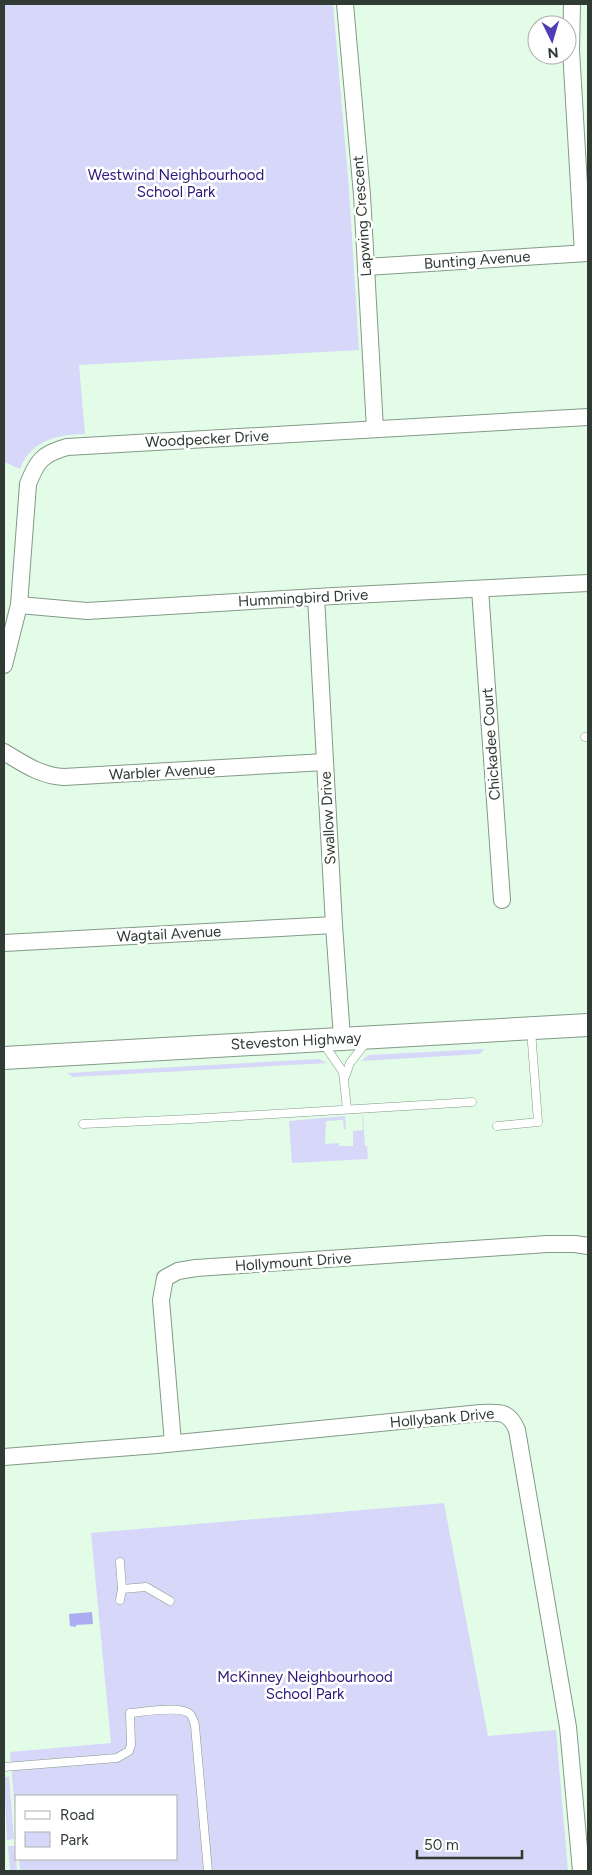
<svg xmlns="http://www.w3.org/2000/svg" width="592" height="1875" font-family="Figtree,sans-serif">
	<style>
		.green { fill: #d7d8f9 }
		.water { fill: #acacf2 }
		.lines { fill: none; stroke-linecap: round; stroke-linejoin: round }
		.service-casing { stroke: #829a86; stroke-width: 9 }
		.minor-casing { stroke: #829a86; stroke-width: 18 }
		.secondary-casing { stroke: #829a86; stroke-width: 24 }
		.service { stroke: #fff; stroke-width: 8 }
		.minor { stroke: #fff; stroke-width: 16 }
		.secondary { stroke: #fff; stroke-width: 22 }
		.labels { text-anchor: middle; stroke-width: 5; stroke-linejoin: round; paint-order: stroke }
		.park-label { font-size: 15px; fill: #2e177a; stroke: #fff }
		.street-label { font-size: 15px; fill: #303b33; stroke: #fff }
	</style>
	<rect width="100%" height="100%" fill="#e2fce7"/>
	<g class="green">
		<path d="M4,4H333L349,189L359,350L79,365L85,434C57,435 31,440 20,469L4,462Z"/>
		<polygon points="484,1049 480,1054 361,1061 369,1055"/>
		<polygon points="319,1059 327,1063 73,1077 67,1073"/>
		<polygon points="362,1115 363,1115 365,1146 367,1146 368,1159 292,1163 289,1121 345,1116 346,1129 344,1129 343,1120 326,1121 325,1144 339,1143 339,1146 353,1146 353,1131 363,1130"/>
		<polygon points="444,1503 488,1736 556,1730 568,1871 20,1871 19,1859 176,1859 176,1796 16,1796 16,1824 10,1752 111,1743 91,1533"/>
		<polygon points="9,1776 14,1839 7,1840 4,1778"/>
		<polygon points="8,1846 15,1846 17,1871 10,1871"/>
	</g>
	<polygon class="water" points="92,1612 93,1624 76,1625 76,1627 70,1626 69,1614"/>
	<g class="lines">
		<g class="service-casing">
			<g id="service">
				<polyline points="585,737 588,737"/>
				<polyline points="323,1043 343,1072 347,1109"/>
				<polyline points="345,1077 350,1063 367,1041"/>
				<polyline points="83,1124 190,1119 472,1102"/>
				<polyline points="497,1126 538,1122 531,1030"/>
				<polyline points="120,1562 122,1589"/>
				<polyline points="120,1600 122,1589 146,1587 170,1601"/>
				<path d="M4,1767L117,1758L129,1751L131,1745L130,1713C143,1712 181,1705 190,1714C193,1717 194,1722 195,1726L208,1871"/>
			</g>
		</g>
		<g class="minor-casing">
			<g id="minor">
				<polyline points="345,4 362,195 375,429"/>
				<polyline points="572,4 571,50 583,253"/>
				<polyline points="366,267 588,253"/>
				<polyline points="480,589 502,900"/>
				<polyline points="316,597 334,925 342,1038"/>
				<polyline points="19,605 87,611 334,596 588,583"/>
				<path d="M4,665L19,605L28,484C37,461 42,454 67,447L588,417"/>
				<path d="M4,752C24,764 41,776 64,777L325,762"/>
				<polyline points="4,943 334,925"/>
				<polyline points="173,1443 161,1300 165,1278 178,1271 196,1268 547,1244 575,1244 588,1246"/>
				<path d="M4,1457L157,1445L481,1413C500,1412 509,1411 517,1430L568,1727L581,1871"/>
			</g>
		</g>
		<g class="secondary-casing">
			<polyline id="secondary" points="4,1058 588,1025"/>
		</g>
		<use href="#service" class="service"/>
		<use href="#minor" class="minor"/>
		<use href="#secondary" class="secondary"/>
	</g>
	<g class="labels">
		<g class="park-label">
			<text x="176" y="180">Westwind Neighbourhood<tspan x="176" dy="17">School Park</tspan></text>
			<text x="305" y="1682">McKinney Neighbourhood<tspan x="305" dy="17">School Park</tspan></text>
		</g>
		<g class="street-label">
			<text transform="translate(362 216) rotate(-94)" y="5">Lapwing Crescent</text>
			<text transform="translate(477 260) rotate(-4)" y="5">Bunting Avenue</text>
			<text transform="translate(207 439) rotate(-3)" y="5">Woodpecker Drive</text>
			<text transform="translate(303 598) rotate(-3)" y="5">Hummingbird Drive</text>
			<text transform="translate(491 744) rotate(-94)" y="5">Chickadee Court</text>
			<text transform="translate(162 772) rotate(-3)" y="5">Warbler Avenue</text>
			<text transform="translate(328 818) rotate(-93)" y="5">Swallow Drive</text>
			<text transform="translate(169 934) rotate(-3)" y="5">Wagtail Avenue</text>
			<text transform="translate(296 1041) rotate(-3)" y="5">Steveston Highway</text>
			<text transform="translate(293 1262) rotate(-4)" y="5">Hollymount Drive</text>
			<text transform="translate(442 1418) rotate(-5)" y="5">Hollybank Drive</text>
		</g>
	</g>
	<rect width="592" height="1875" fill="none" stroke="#303b33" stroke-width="10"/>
	<rect x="15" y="1795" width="162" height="65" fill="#ffffff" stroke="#acb1ad"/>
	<rect x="25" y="1811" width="25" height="8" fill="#ffffff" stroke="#acb1ad"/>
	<text x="60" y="1820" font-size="15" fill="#303b33">Road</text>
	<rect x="25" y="1832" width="25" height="15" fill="#d7d8f9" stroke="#acb1ad"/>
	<text x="60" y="1845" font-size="15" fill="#303b33">Park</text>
	<g transform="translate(552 40) rotate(175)"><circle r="24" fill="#ffffff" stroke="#acb1ad"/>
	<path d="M0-4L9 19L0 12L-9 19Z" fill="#503db4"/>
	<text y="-8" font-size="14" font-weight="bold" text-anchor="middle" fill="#303b33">N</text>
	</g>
	<path d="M417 1850v8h105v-8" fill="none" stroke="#303b33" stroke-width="2.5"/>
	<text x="424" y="1850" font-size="15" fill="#303b33" stroke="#ffffff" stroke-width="4" paint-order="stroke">50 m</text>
</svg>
